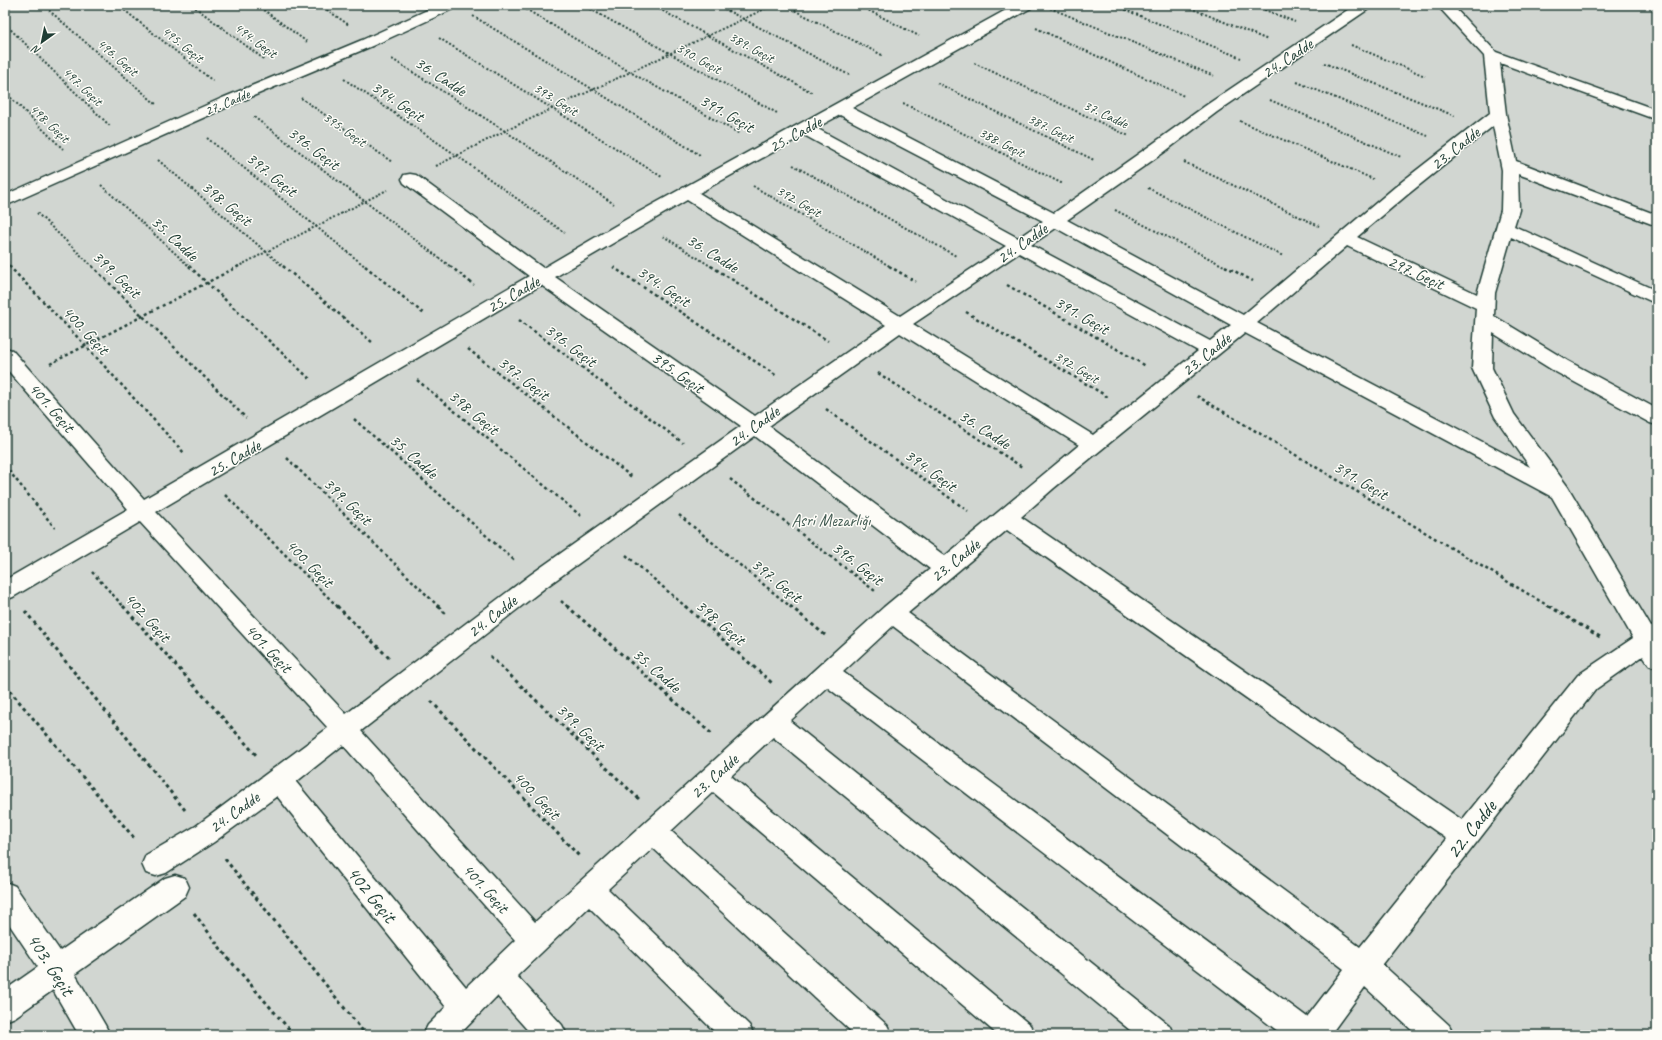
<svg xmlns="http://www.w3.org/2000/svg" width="1662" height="1040" font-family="Caveat,sans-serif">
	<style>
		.green { fill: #d1d6d1; stroke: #788a82 }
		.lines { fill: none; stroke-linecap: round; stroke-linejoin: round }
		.lane-casing { stroke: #1f3d34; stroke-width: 3 }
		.path-far2 { stroke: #1f3d34; stroke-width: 2; stroke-dasharray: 2 2; stroke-linecap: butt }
		.path-far1 { stroke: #1f3d34; stroke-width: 2.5; stroke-dasharray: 3 3; stroke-linecap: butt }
		.path { stroke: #1f3d34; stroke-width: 3; stroke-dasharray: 3.5 3.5; stroke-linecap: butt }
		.lane { fill: #fdfcf7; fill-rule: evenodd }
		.labels { text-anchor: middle; stroke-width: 3; stroke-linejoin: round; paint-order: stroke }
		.far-street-label { font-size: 14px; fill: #1f3d34; stroke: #fdfcf7 }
		.street-label { font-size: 17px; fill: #1f3d34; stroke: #fdfcf7 }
		.park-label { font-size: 17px; fill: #435c53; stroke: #fdfcf7 }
		.near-street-label { font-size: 20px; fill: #1f3d34; stroke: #fdfcf7 }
	</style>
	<rect width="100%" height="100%" fill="#f4f4ef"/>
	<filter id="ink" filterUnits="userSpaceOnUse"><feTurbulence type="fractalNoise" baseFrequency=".025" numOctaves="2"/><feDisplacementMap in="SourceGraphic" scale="8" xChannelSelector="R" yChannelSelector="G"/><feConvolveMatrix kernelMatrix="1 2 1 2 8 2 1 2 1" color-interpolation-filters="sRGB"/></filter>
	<g filter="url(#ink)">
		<rect class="green" x="5" y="5" width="1652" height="1030"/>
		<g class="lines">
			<g class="lane-casing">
				<g id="lane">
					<polygon points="438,5 457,5 455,8 372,46 232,105 5,206 5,195 220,99 362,40"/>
					<path d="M1015,5H1033L1031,8L852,108L1054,213L1151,145L1205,106L1355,5H1372L1370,8L1217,112L1163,153L1067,220L1243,315L1395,187L1490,113L1484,56L1437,5H1452L1496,52L1657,110V120L1500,63L1506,114L1516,161L1657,215V226L1518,174L1519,210L1514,226L1657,291V304L1511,237L1495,293L1494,316L1568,361L1657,409V425L1650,423L1554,371L1493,333L1492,368L1514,414L1568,487L1651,627L1657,625V668L1649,665L1643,656L1596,689L1382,964L1449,1025L1454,1035H1417L1365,987L1330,1035H1283L827,687L790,721L1169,1025L1174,1035H1136L773,737L731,776L1030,1025L1035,1035H998L713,792L671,831L887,1025L892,1035H855L653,848L608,889L749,1025L754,1035H718L589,907L517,976L562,1025L567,1035H532L497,996L459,1035H423L428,1025L446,1007L277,796L214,842L166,873L156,876L146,873L142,864L146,855L196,826L328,728L140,522L13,597L5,600V580L128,509L5,367V348L12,350L144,499L529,276L404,183L402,179L404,175L410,174L416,175L543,268L632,216ZM840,115L1043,221L1018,238L816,128ZM1493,126L1502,170L1501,210L1477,294L1357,237L1407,195ZM804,135L1006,246L900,316L699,193ZM687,200L886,325L755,416L555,277ZM1056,228L1231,325L1210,341L1031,245ZM1347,246L1476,308L1472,368L1495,417L1530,467L1257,323ZM1019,253L1198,351L1093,435L913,324ZM541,285L741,426L530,575L346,714L156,512ZM900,333L1079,445L945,556L769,426ZM1245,333L1552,497L1633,638L1578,675L1462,820L1021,517L1054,488ZM755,436L930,569L884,607L535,922L361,731L546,587ZM1007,530L1447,839L1360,947L908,613ZM893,626L1344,969L1307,1017L843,672ZM343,745L515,940L466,987L296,782Z"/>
					<polygon points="175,875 185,878 189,887 185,896 75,974 105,1025 110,1035 79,1035 53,990 15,1017 5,1021 5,990 38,967 5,918 5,882 15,886 60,951 165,878"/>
				</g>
			</g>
			<g class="path-far2">
				<polyline points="43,5 157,105"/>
				<polyline points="118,5 213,81"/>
				<polyline points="192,5 265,60"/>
				<polyline points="257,5 307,42"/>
				<polyline points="320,5 349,25"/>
				<polyline points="519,5 630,72 740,134"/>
				<polyline points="583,5 777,113"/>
				<polyline points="652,5 813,93"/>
				<polyline points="717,5 849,75"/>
				<polyline points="784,5 882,55"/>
				<polyline points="858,5 919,36"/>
				<polyline points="1114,5 1241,58"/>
				<polyline points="1183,5 1268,40"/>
				<polyline points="1253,5 1295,22"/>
				<polyline points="1050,8 1214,76"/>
				<polyline points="473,16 700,155"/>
				<polyline points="5,24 110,126"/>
				<polyline points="1036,28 1184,96"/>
				<polyline points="439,38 662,177"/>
				<polyline points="1351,45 1425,76"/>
				<polyline points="392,59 505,131 614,204"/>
				<polyline points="974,63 1129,136"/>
				<polyline points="1324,63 1455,116"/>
				<polyline points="344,79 456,155 565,233"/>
				<polyline points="1297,82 1428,136"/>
				<polyline points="937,83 1094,160"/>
				<polyline points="5,92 63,149"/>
				<polyline points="301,98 392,162"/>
				<polyline points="1270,100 1401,157"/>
				<polyline points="903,103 1063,184"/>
				<polyline points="254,117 451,267"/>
				<polyline points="1240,121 1373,179"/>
				<polyline points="207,138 366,267"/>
				<polyline points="158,160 284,267"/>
				<polyline points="1184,162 1319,226"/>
				<polyline points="793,165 956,256"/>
				<polyline points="436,166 505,131 773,5"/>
				<polyline points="5,167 9,172"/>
				<polyline points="101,185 190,267"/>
				<polyline points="753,186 891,267"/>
				<polyline points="1148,188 1283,256"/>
				<polyline points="1115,210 1226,267"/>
				<polyline points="37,213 93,267"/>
				<polyline points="663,236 712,267"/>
				<polyline points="5,262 10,267"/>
				<polyline points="237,267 387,190"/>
			</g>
			<g class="path-far1">
				<polyline points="9,266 85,345 185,454"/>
				<polyline points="92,266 246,418"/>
				<polyline points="189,266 311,380"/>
				<polyline points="283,266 373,343"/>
				<polyline points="365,266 424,314"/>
				<polyline points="450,266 474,285"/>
				<polyline points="711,266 828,341"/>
				<polyline points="889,266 916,282"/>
				<polyline points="1225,266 1253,281"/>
				<polyline points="613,267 777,376"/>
				<polyline points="1007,285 1146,366"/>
				<polyline points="966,312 1108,397"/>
				<polyline points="519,320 683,443"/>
				<polyline points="468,349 633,478"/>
				<polyline points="50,364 239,266"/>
				<polyline points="878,373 1022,467"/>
				<polyline points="417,380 581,516"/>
				<polyline points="1197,396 1550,607"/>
				<polyline points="826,409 968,511"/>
				<polyline points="354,419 515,561"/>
				<polyline points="287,458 439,607"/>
				<polyline points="5,466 55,528"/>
				<polyline points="730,479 875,591"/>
				<polyline points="225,495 338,607"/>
				<polyline points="679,515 791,607"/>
				<polyline points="626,555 686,607"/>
				<polyline points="92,572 124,607"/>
				<polyline points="561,601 568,607"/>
			</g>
			<g class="path">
				<polyline points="123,606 257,756"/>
				<polyline points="337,606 389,658"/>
				<polyline points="438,606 446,614"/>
				<polyline points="567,606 713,735"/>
				<polyline points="685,606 772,683"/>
				<polyline points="790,606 825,635"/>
				<polyline points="1549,606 1600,637"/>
				<polyline points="25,611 185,810"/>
				<polyline points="490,656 641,801"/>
				<polyline points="5,685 135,839"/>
				<polyline points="431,701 580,857"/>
				<polyline points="225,859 366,1035"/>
				<polyline points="194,913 227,957 294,1035"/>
			</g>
			<use href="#lane" class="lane"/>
		</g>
	</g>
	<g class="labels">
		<g class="far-street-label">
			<text transform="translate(256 40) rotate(37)" y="5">494. Geçit</text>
			<text transform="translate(183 44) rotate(39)" y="5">495. Geçit</text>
			<text transform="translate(752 47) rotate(29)" y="5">389. Geçit</text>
			<text transform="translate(118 57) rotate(41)" y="5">496. Geçit</text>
			<text transform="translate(699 58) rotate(29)" y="5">390. Geçit</text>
			<text transform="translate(83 86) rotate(44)" y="5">497. Geçit</text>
			<text transform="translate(556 99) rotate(32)" y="5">393. Geçit</text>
			<text transform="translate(227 102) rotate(-23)" y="5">27. Cadde</text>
			<text transform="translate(1106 114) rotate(25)" y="5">37. Cadde</text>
			<text transform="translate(50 123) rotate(44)" y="5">498. Geçit</text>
			<text transform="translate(1051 128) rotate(26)" y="5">387. Geçit</text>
			<text transform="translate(345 129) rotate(35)" y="5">395. Geçit</text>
			<text transform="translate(1002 142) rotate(27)" y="5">388. Geçit</text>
			<text transform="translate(799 201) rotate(30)" y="5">392. Geçit</text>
			<text transform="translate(1077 367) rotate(31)" y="5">392. Geçit</text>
		</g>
		<g class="street-label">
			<text transform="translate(1287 58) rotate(-34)" y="6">24. Cadde</text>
			<text transform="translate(441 76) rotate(33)" y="6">36. Cadde</text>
			<text transform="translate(398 101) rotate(34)" y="6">394. Geçit</text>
			<text transform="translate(727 113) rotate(30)" y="6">391. Geçit</text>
			<text transform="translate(795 134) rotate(-29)" y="6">25. Cadde</text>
			<text transform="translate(314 148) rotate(37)" y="6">396. Geçit</text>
			<text transform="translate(1455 148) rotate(-39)" y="6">23. Cadde</text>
			<text transform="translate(272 174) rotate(39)" y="6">397. Geçit</text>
			<text transform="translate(227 203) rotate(40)" y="6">398. Geçit</text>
			<text transform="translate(175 238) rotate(43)" y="6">35. Cadde</text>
			<text transform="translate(1022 243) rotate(-35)" y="6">24. Cadde</text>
			<text transform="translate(713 253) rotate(32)" y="6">36. Cadde</text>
			<text transform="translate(1416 272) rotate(25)" y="6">297. Geçit</text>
			<text transform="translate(117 274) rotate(44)" y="6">399. Geçit</text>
			<text transform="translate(664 286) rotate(34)" y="6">394. Geçit</text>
			<text transform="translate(513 294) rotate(-30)" y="6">25. Cadde</text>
			<text transform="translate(1082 315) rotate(30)" y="6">391. Geçit</text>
			<text transform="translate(86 330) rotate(47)" y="6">400. Geçit</text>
			<text transform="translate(571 345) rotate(37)" y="6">396. Geçit</text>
			<text transform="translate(1206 354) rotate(-39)" y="6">23. Cadde</text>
			<text transform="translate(678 372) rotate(35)" y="6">395. Geçit</text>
			<text transform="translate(524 378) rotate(38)" y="6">397. Geçit</text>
			<text transform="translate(52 407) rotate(49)" y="6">401. Geçit</text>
			<text transform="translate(474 412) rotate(40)" y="6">398. Geçit</text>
			<text transform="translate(754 426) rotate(-36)" y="6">24. Cadde</text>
			<text transform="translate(985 429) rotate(33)" y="6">36. Cadde</text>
			<text transform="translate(414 456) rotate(41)" y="6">35. Cadde</text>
			<text transform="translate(234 458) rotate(-30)" y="6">25. Cadde</text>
			<text transform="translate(931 470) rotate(36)" y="6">394. Geçit</text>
			<text transform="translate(1361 480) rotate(31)" y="6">391. Geçit</text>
			<text transform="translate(348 501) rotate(44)" y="6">399. Geçit</text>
			<text transform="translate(955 560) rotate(-39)" y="6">23. Cadde</text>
			<text transform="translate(310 563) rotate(45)" y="6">400. Geçit</text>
			<text transform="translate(858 563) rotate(38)" y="6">396. Geçit</text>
			<text transform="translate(777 580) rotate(39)" y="6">397. Geçit</text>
			<text transform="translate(492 616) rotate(-38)" y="6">24. Cadde</text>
			<text transform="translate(148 617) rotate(48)" y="6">402. Geçit</text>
			<text transform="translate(721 622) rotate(41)" y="6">398. Geçit</text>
			<text transform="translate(269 648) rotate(47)" y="6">401. Geçit</text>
			<text transform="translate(657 670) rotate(41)" y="6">35. Cadde</text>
			<text transform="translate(581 727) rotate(44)" y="6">399. Geçit</text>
			<text transform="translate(714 776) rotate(-42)" y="6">23. Cadde</text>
			<text transform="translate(537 795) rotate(46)" y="6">400. Geçit</text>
			<text transform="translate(234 812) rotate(-36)" y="6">24. Cadde</text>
			<text transform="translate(486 888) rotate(48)" y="6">401. Geçit</text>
		</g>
		<g class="park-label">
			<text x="831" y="526">Asri Mezarlığı</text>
		</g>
		<g class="near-street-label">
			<text transform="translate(1471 829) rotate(-52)" y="7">22. Cadde</text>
			<text transform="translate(372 894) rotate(51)" y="7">402 Geçit</text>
			<text transform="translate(51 964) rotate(57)" y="7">403. Geçit</text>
		</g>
	</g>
	<rect width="1662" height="1040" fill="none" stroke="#fdfcf7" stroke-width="20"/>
	<rect x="10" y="10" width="1642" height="1020" fill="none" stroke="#1f3d34" stroke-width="1.5" filter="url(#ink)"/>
	<g transform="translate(42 42) rotate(213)" stroke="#fdfcf7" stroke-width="3" paint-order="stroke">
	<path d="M0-3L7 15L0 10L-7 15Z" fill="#1f3d34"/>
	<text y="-6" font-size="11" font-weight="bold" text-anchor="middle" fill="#1f3d34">N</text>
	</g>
</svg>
